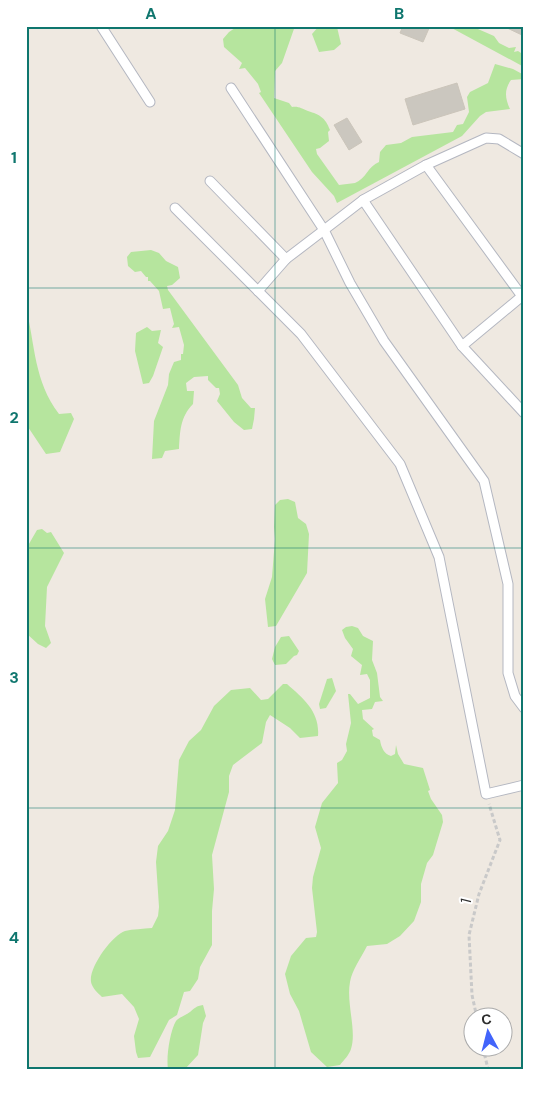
<svg xmlns="http://www.w3.org/2000/svg" width="550" height="1095" font-family="'DM Sans',sans-serif">
	<style>
		.green { fill: #b6e59e }
		.building { fill: #cbc7bf; stroke: #cbc5ba }
		.lines { fill: none; stroke-linecap: round; stroke-linejoin: round }
		.service-casing { stroke: #b4b7c1; stroke-width: 11 }
		.path { stroke: #c9c9c9; stroke-width: 3; stroke-dasharray: 4 2.5; stroke-linecap: butt }
		.service { stroke: #fff; stroke-width: 9 }
		.grid { fill: none; stroke: #0f766e; stroke-width: 1; stroke-opacity: 0.55 }
		.labels { text-anchor: middle; stroke-width: 4; stroke-linejoin: round; paint-order: stroke }
		.street-label { font-size: 15px; fill: #2e2e2e; stroke: #fff }
		.neatline { fill: none; stroke: #0f766e; stroke-width: 2 }
		.grid-label { font-size: 16px; text-anchor: middle; font-weight: bold; fill: #0f766e }
	</style>
	<rect width="100%" height="100%" fill="#efe9e1"/>
	<g class="green">
		<path d="M238,26H295L282,63L275,71L274,98L289,103L292,107C299,106 302,109 308,111C320,115 325,117 330,130L328,132L329,141L320,148L316,149L317,154L339,185C344,184 350,184 355,183C366,179 368,166 379,162L380,152L386,145L401,143L412,137L453,132L457,125L463,124L469,112L467,97L470,92L488,83L495,64L513,69L524,75V79L511,80C504,90 505,98 510,109L486,112L480,116L462,136L337,203L334,196L312,172L259,93L261,92L258,84L245,68L239,69L242,63L224,47L223,39L229,32Z"/>
		<polygon points="319,26 337,27 341,44 334,50 319,52 312,34"/>
		<polygon points="448,26 471,26 494,36 499,43 509,48 516,47 514,52 518,51 524,55 524,67"/>
		<path d="M151,250L159,253L166,261L178,267L180,278L172,285L167,286L168,290L238,385L242,398L251,408H255L254,419L252,429L244,430L234,422L217,401L220,394L219,388H216L208,380V376L194,377L186,383L187,391H194L193,404C180,417 180,432 179,449L165,451L162,458L152,459L154,421L168,385L169,374L174,362L181,360V354H183L184,345L179,327L172,328L174,324L170,308L163,309L159,291L150,281H148V277H146L141,271L135,272L128,266L127,257L131,252Z"/>
		<path d="M26,307C35,345 34,381 59,414L71,413L74,419L60,452L46,454L26,424Z"/>
		<polygon points="147,327 152,331 161,330 158,343 163,347 153,376 149,383 143,384 135,351 136,333"/>
		<polygon points="288,499 295,502 298,518 306,524 309,534 307,573 276,626 268,627 265,599 272,577 275,539 274,527 275,505 280,500"/>
		<polygon points="42,529 47,533 51,532 64,553 47,587 45,626 51,643 46,648 38,644 26,633 26,549 37,530"/>
		<path d="M352,626L358,628L363,636L373,641L372,660L377,673L380,697L383,701L375,702L372,709L362,710L363,719L374,729L372,730L373,736L380,740C381,747 384,754 391,756L395,754L396,745L398,754L404,764L423,768L430,790L428,791L431,799L442,815L443,822L433,855L427,863L421,884V902L414,921L400,936L387,944L367,946C361,958 352,970 350,982C346,1003 357,1031 351,1049C349,1055 344,1060 340,1065L327,1067L311,1052L299,1011L290,994L285,974L291,956L306,938L316,937L317,932L312,888L313,877L321,848L315,827L322,803L338,783L337,763L342,760L347,751L346,744L351,723L348,694H350L358,704L370,698V680L367,674L360,675L362,665L351,656L353,649L345,638L342,630L346,627Z"/>
		<polygon points="289,636 299,651 297,655 294,656 286,664 275,665 272,659 275,647 281,637"/>
		<polygon points="332,678 336,691 326,708 320,709 319,704 327,679"/>
		<path d="M283,684H287C304,699 320,712 318,736L300,738L290,728L270,715L266,722L262,743L233,765L229,776V792L212,855L214,889L212,911V945L200,967L198,979L190,991L184,992L177,1015L169,1020L150,1057L138,1058L136,1052L134,1036L139,1019L134,1007L122,994L102,997C99,994 94,990 92,985C85,972 112,935 125,931C133,929 143,929 152,928L158,916L159,907L156,862L158,846L168,831L175,810L179,760L189,741L201,730L214,706L231,690L250,688L261,700L268,699Z"/>
		<path d="M203,1005L206,1016L203,1023L198,1055L185,1069H168C166,1057 170,1031 176,1021C179,1017 185,1016 190,1012C195,1008 196,1006 203,1005Z"/>
	</g>
	<g class="building">
		<polygon points="403,26 430,26 423,42 400,33"/>
		<polygon points="503,26 524,26 524,36"/>
		<polygon points="457,83 465,109 413,125 405,99"/>
		<polygon points="347,118 362,142 349,150 334,125"/>
	</g>
	<g class="lines">
		<g class="service-casing">
			<g id="service">
				<polyline points="101,26 150,102"/>
				<polyline points="231,88 324,230 350,283 384,341 484,481 508,584 508,673 515,696 524,708"/>
				<polyline points="426,165 524,299"/>
				<polyline points="210,181 286,259"/>
				<polyline points="363,200 462,346 524,413"/>
				<polyline points="175,208 301,334 400,464 439,557 486,794 524,785"/>
				<polyline points="258,291 286,259 324,230 363,200 426,165 486,138 499,139 524,154"/>
				<polyline points="462,346 521,297"/>
			</g>
		</g>
		<g class="path">
			<polyline points="477,1018 472,995 469,935 479,894 500,840 489,804"/>
			<polyline points="483,1048 488,1069"/>
		</g>
		<use href="#service" class="service"/>
	</g>
	<path class="grid" d="M275,26V1069M26,288H524M26,548H524M26,808H524"/>
	<g class="labels">
		<g class="street-label">
			<text transform="translate(466 901) rotate(-76)" y="5">1</text>
		</g>
	</g>
	<rect width="550" height="1095" fill="none" stroke="#ffffff" stroke-width="55"/>
	<g transform="translate(488 1032) rotate(353)"><circle r="24" fill="#ffffff" stroke="#ababab"/>
	<path d="M0-4L9 19L0 12L-9 19Z" fill="#4264fb"/>
	<text y="-8" font-size="14" font-weight="bold" text-anchor="middle" fill="#2e2e2e">С</text>
	</g>
	<rect x="28" y="28" width="494" height="1040" class="neatline"/>
	<g class="grid-label">
		<text x="151" y="19">A</text>
		<text x="399" y="19">B</text>
		<text x="14" y="163">1</text>
		<text x="14" y="423">2</text>
		<text x="14" y="683">3</text>
		<text x="14" y="943">4</text>
	</g>
</svg>
